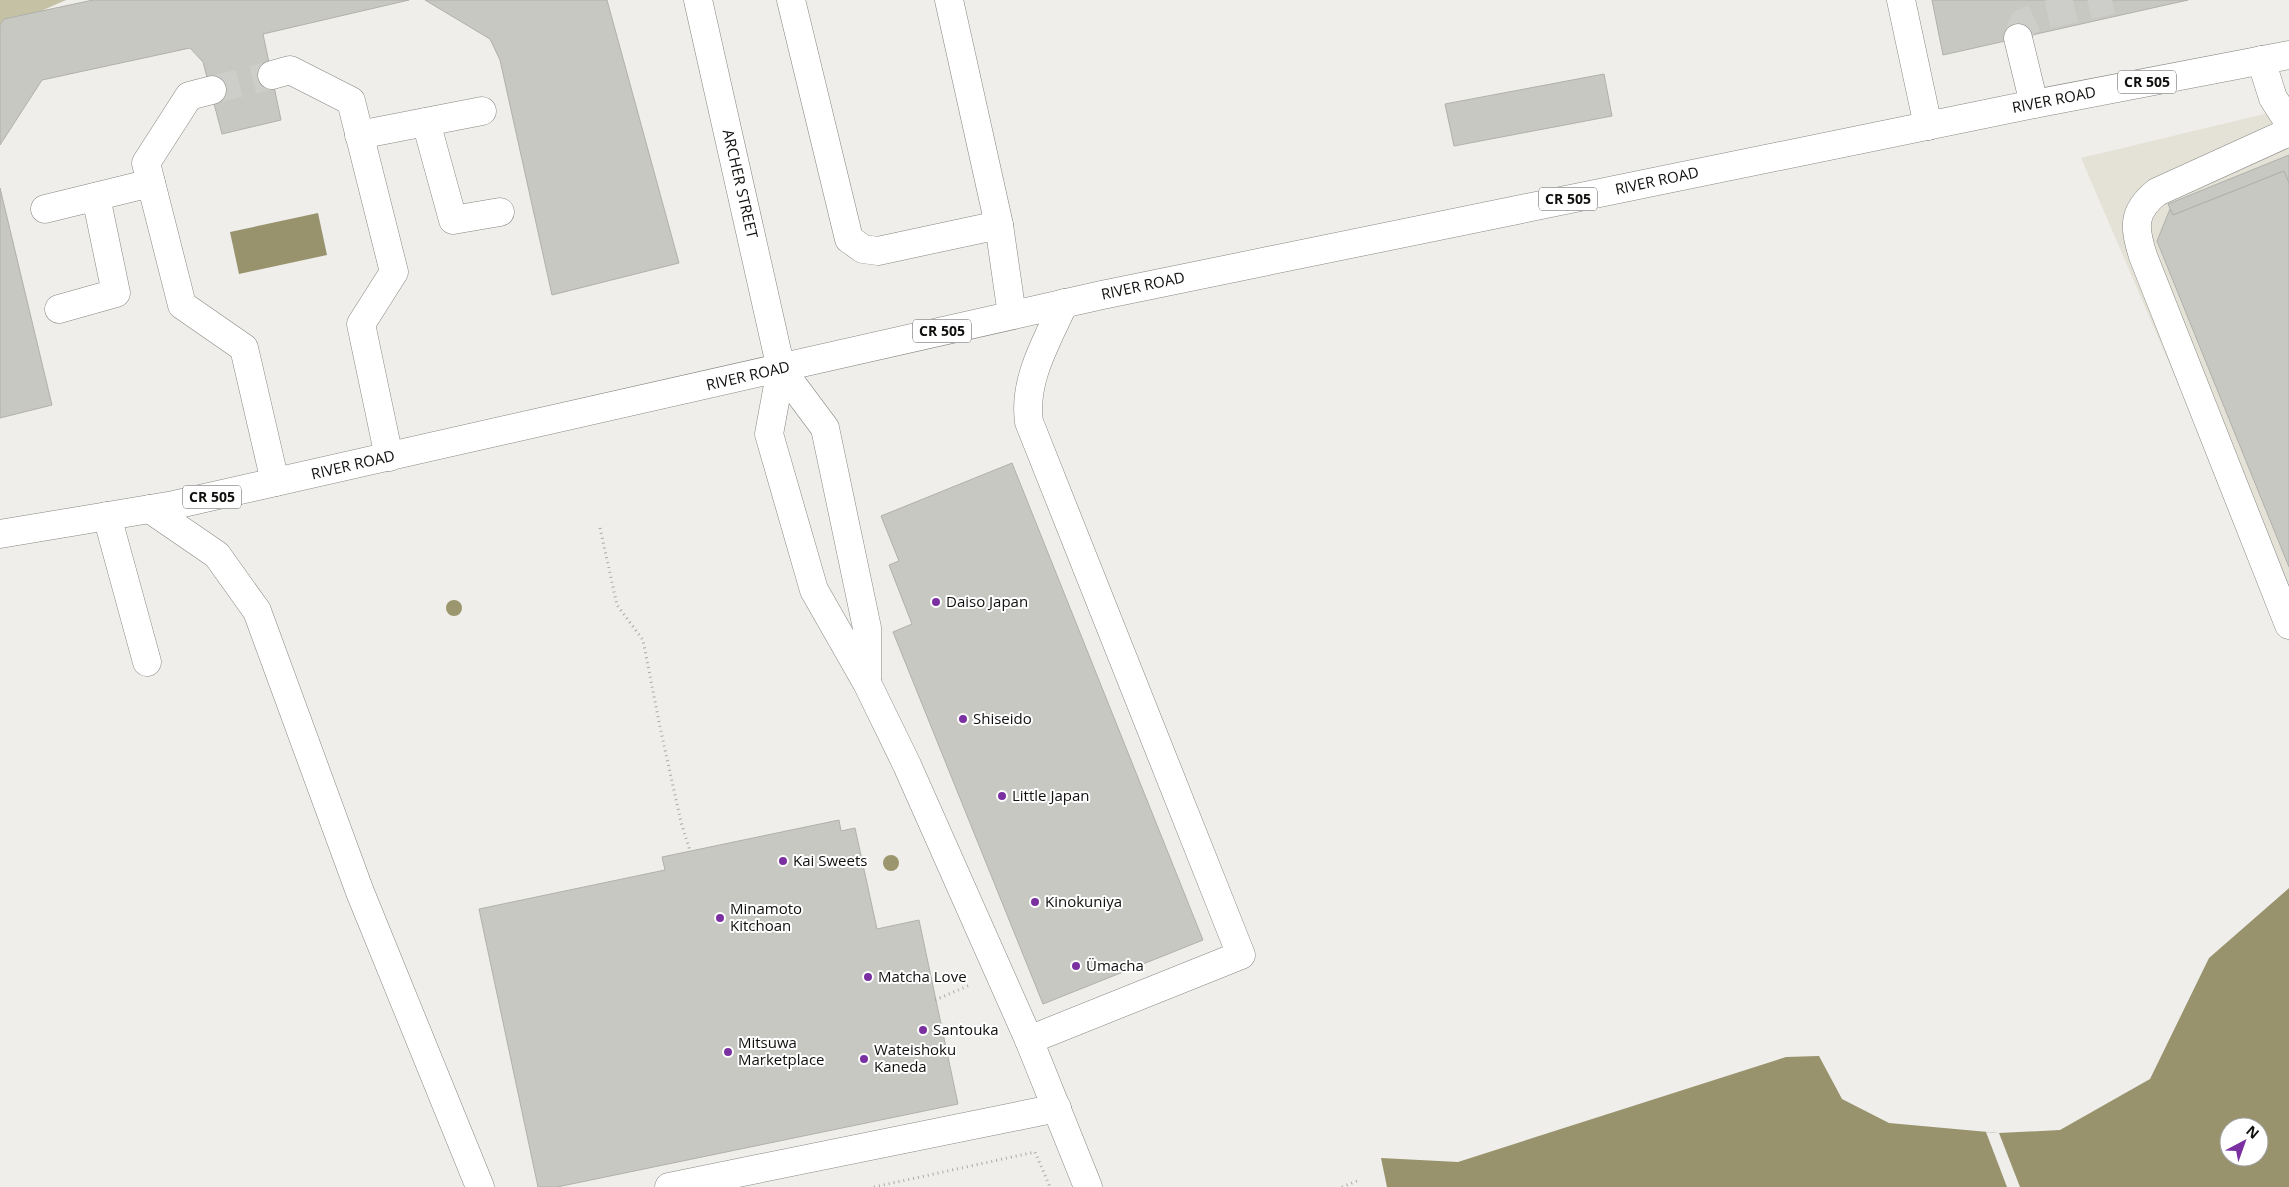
<svg xmlns="http://www.w3.org/2000/svg" width="2289" height="1187" font-family="'Open Sans',sans-serif">
	<style>
		.built { fill: #e4e2d7 }
		.green { fill: #c5c1a5 }
		.water { fill: #98936d; fill-rule: evenodd }
		.pier { fill: #efeeea }
		.building { fill: #c8c8c3; stroke: #b0b0ac }
		.lines { fill: none; stroke-linecap: round; stroke-linejoin: round }
		.minor-tunnel { stroke: #cdcdc9; stroke-width: 28; stroke-dasharray: 28 14; stroke-linecap: butt }
		.minor-casing { stroke: #868682; stroke-width: 29 }
		.major-casing { stroke: #868682; stroke-width: 29 }
		.path { stroke: #aaaaa6; stroke-width: 3; stroke-dasharray: 1 4; stroke-linecap: butt }
		.minor { stroke: #fff; stroke-width: 28 }
		.major { stroke: #fff; stroke-width: 28 }
		.tree { fill: #9b966e }
		.poi-dot { fill: #7b30a2; stroke: #fff; stroke-width: 2 }
		.labels { text-anchor: middle; stroke-width: 4; stroke-linejoin: round; paint-order: stroke }
		.shield { fill: #fff; stroke: #575756; stroke-width: 1 }
		.shield-label { font-size: 14px; font-weight: bold; fill: #0f0f0d }
		.street-label { font-size: 15px; fill: #0f0f0d; stroke: #fff }
		.poi-label { font-size: 15px; fill: #0f0f0d; stroke: #fff; text-anchor: start }
	</style>
	<rect width="100%" height="100%" fill="#efeeea"/>
	<polygon class="built" points="2289,108 2289,642 2081,158"/>
	<polygon class="green" points="0,0 66,0 0,29"/>
	<g class="water">
		<polygon points="318,213 327,255 239,274 230,232"/>
		<path d="M2289,888V1187H1387L1381,1158L1458,1162L1786,1057L1819,1056L1842,1099L1889,1123L1999,1133L2060,1130L2150,1079L2209,958ZM2229,1127H2259V1157H2229Z"/>
	</g>
	<polygon class="pier" points="1986,1132 1999,1133 2020,1187 2007,1187"/>
	<g class="building">
		<polygon points="93,0 409,0 263,34 281,120 222,134 203,62 190,48 42,80 0,145 0,25 4,19"/>
		<polygon points="425,0 607,0 679,263 552,295 500,60 490,39"/>
		<polygon points="1932,0 2188,0 1943,55"/>
		<polygon points="1604,74 1612,116 1454,146 1445,104"/>
		<polygon points="2289,155 2289,183 2284,171 2173,215 2168,204"/>
		<polygon points="2284,171 2289,183 2289,567 2157,241 2170,209 2173,215"/>
		<polygon points="0,188 52,405 0,418"/>
		<polygon points="1012,463 1203,940 1043,1004 893,632 912,624 889,565 899,561 881,516"/>
		<polygon points="839,820 841,831 855,828 877,929 919,920 958,1104 557,1187 538,1187 479,909 665,870 662,857"/>
	</g>
	<g class="lines">
		<g class="minor-tunnel">
			<polyline points="2018,38 2023,23 2036,17 2112,0"/>
			<polyline points="212,90 272,75"/>
		</g>
		<g class="minor-casing">
			<g id="minor">
				<polyline points="698,0 781,369 769,434 814,590 867,683 907,765 1029,1040 1088,1187"/>
				<polyline points="791,0 849,239 863,249 878,251 999,225"/>
				<polyline points="949,0 999,225 1012,315"/>
				<polyline points="1901,0 1928,126"/>
				<polyline points="2018,38 2034,104"/>
				<polyline points="2261,60 2273,98 2289,123"/>
				<polyline points="272,75 290,70 351,101 394,272 361,324 389,457"/>
				<polyline points="212,90 189,96 146,163 182,305 244,348 275,482"/>
				<polyline points="426,122 453,220 500,212"/>
				<path d="M2289,132L2157,192C2132,212 2134,227 2143,256L2289,625"/>
				<polyline points="359,135 482,111"/>
				<polyline points="45,209 151,183"/>
				<polyline points="59,309 116,293 96,197"/>
				<polyline points="781,369 825,428 867,628 867,681"/>
				<polyline points="150,509 217,555 257,611 360,892 480,1187"/>
				<polyline points="107,516 147,662"/>
				<path d="M1029,1040L1241,955L1029,422C1023,380 1047,341 1064,303"/>
				<polyline points="669,1187 1057,1108"/>
			</g>
		</g>
		<g class="major-casing">
			<polyline id="major" points="0,534 174,505 1102,295 2034,104 2289,55"/>
		</g>
		<g class="path">
			<polyline points="600,528 617,605 643,640 660,727 681,822 690,851"/>
			<polyline points="935,1000 970,985"/>
			<polyline points="874,1187 1035,1152 1050,1187"/>
			<polyline points="1342,1187 1357,1181"/>
		</g>
		<use href="#minor" class="minor"/>
		<use href="#major" class="major"/>
	</g>
	<g class="tree">
		<circle cx="454" cy="608" r="8"/>
		<circle cx="891" cy="863" r="8"/>
	</g>
	<g class="poi-dot">
		<circle cx="936" cy="602" r="5"/>
		<circle cx="963" cy="719" r="5"/>
		<circle cx="1002" cy="796" r="5"/>
		<circle cx="783" cy="861" r="5"/>
		<circle cx="1035" cy="902" r="5"/>
		<circle cx="720" cy="918" r="5"/>
		<circle cx="1076" cy="966" r="5"/>
		<circle cx="868" cy="977" r="5"/>
		<circle cx="923" cy="1030" r="5"/>
		<circle cx="728" cy="1052" r="5"/>
		<circle cx="864" cy="1059" r="5"/>
	</g>
	<g class="labels">
		<g class="shield">
			<rect x="2118" y="70.5" width="58" height="23" rx="4"/>
			<rect x="1539" y="187.5" width="58" height="23" rx="4"/>
			<rect x="913" y="319.5" width="58" height="23" rx="4"/>
			<rect x="183" y="485.5" width="58" height="23" rx="4"/>
		</g>
		<g class="shield-label">
			<text x="2147" y="87">CR 505</text>
			<text x="1568" y="204">CR 505</text>
			<text x="942" y="336">CR 505</text>
			<text x="212" y="502">CR 505</text>
		</g>
		<g class="street-label">
			<text transform="translate(2054 100) rotate(-11)" y="5">RIVER ROAD</text>
			<text transform="translate(1657 181) rotate(-12)" y="5">RIVER ROAD</text>
			<text transform="translate(740 184) rotate(77)" y="5">ARCHER STREET</text>
			<text transform="translate(1143 286) rotate(-12)" y="5">RIVER ROAD</text>
			<text transform="translate(748 376) rotate(-13)" y="5">RIVER ROAD</text>
			<text transform="translate(353 465) rotate(-13)" y="5">RIVER ROAD</text>
		</g>
		<g class="poi-label">
			<text x="946" y="607">Daiso Japan</text>
			<text x="973" y="724">Shiseido</text>
			<text x="1012" y="801">Little Japan</text>
			<text x="793" y="866">Kai Sweets</text>
			<text x="1045" y="907">Kinokuniya</text>
			<text x="730" y="914">Minamoto<tspan x="730" dy="17">Kitchoan</tspan></text>
			<text x="1086" y="971">Ümacha</text>
			<text x="878" y="982">Matcha Love</text>
			<text x="933" y="1035">Santouka</text>
			<text x="738" y="1048">Mitsuwa<tspan x="738" dy="17">Marketplace</tspan></text>
			<text x="874" y="1055">Wateishoku<tspan x="874" dy="17">Kaneda</tspan></text>
		</g>
	</g>
	<g transform="translate(2244 1142) rotate(41)"><circle r="24" fill="#ffffff" stroke="#9f9f9e"/>
	<path d="M0-4L9 19L0 12L-9 19Z" fill="#7b30a2"/>
	<text y="-8" font-size="14" font-weight="bold" text-anchor="middle" fill="#0f0f0d">N</text>
	</g>
</svg>
